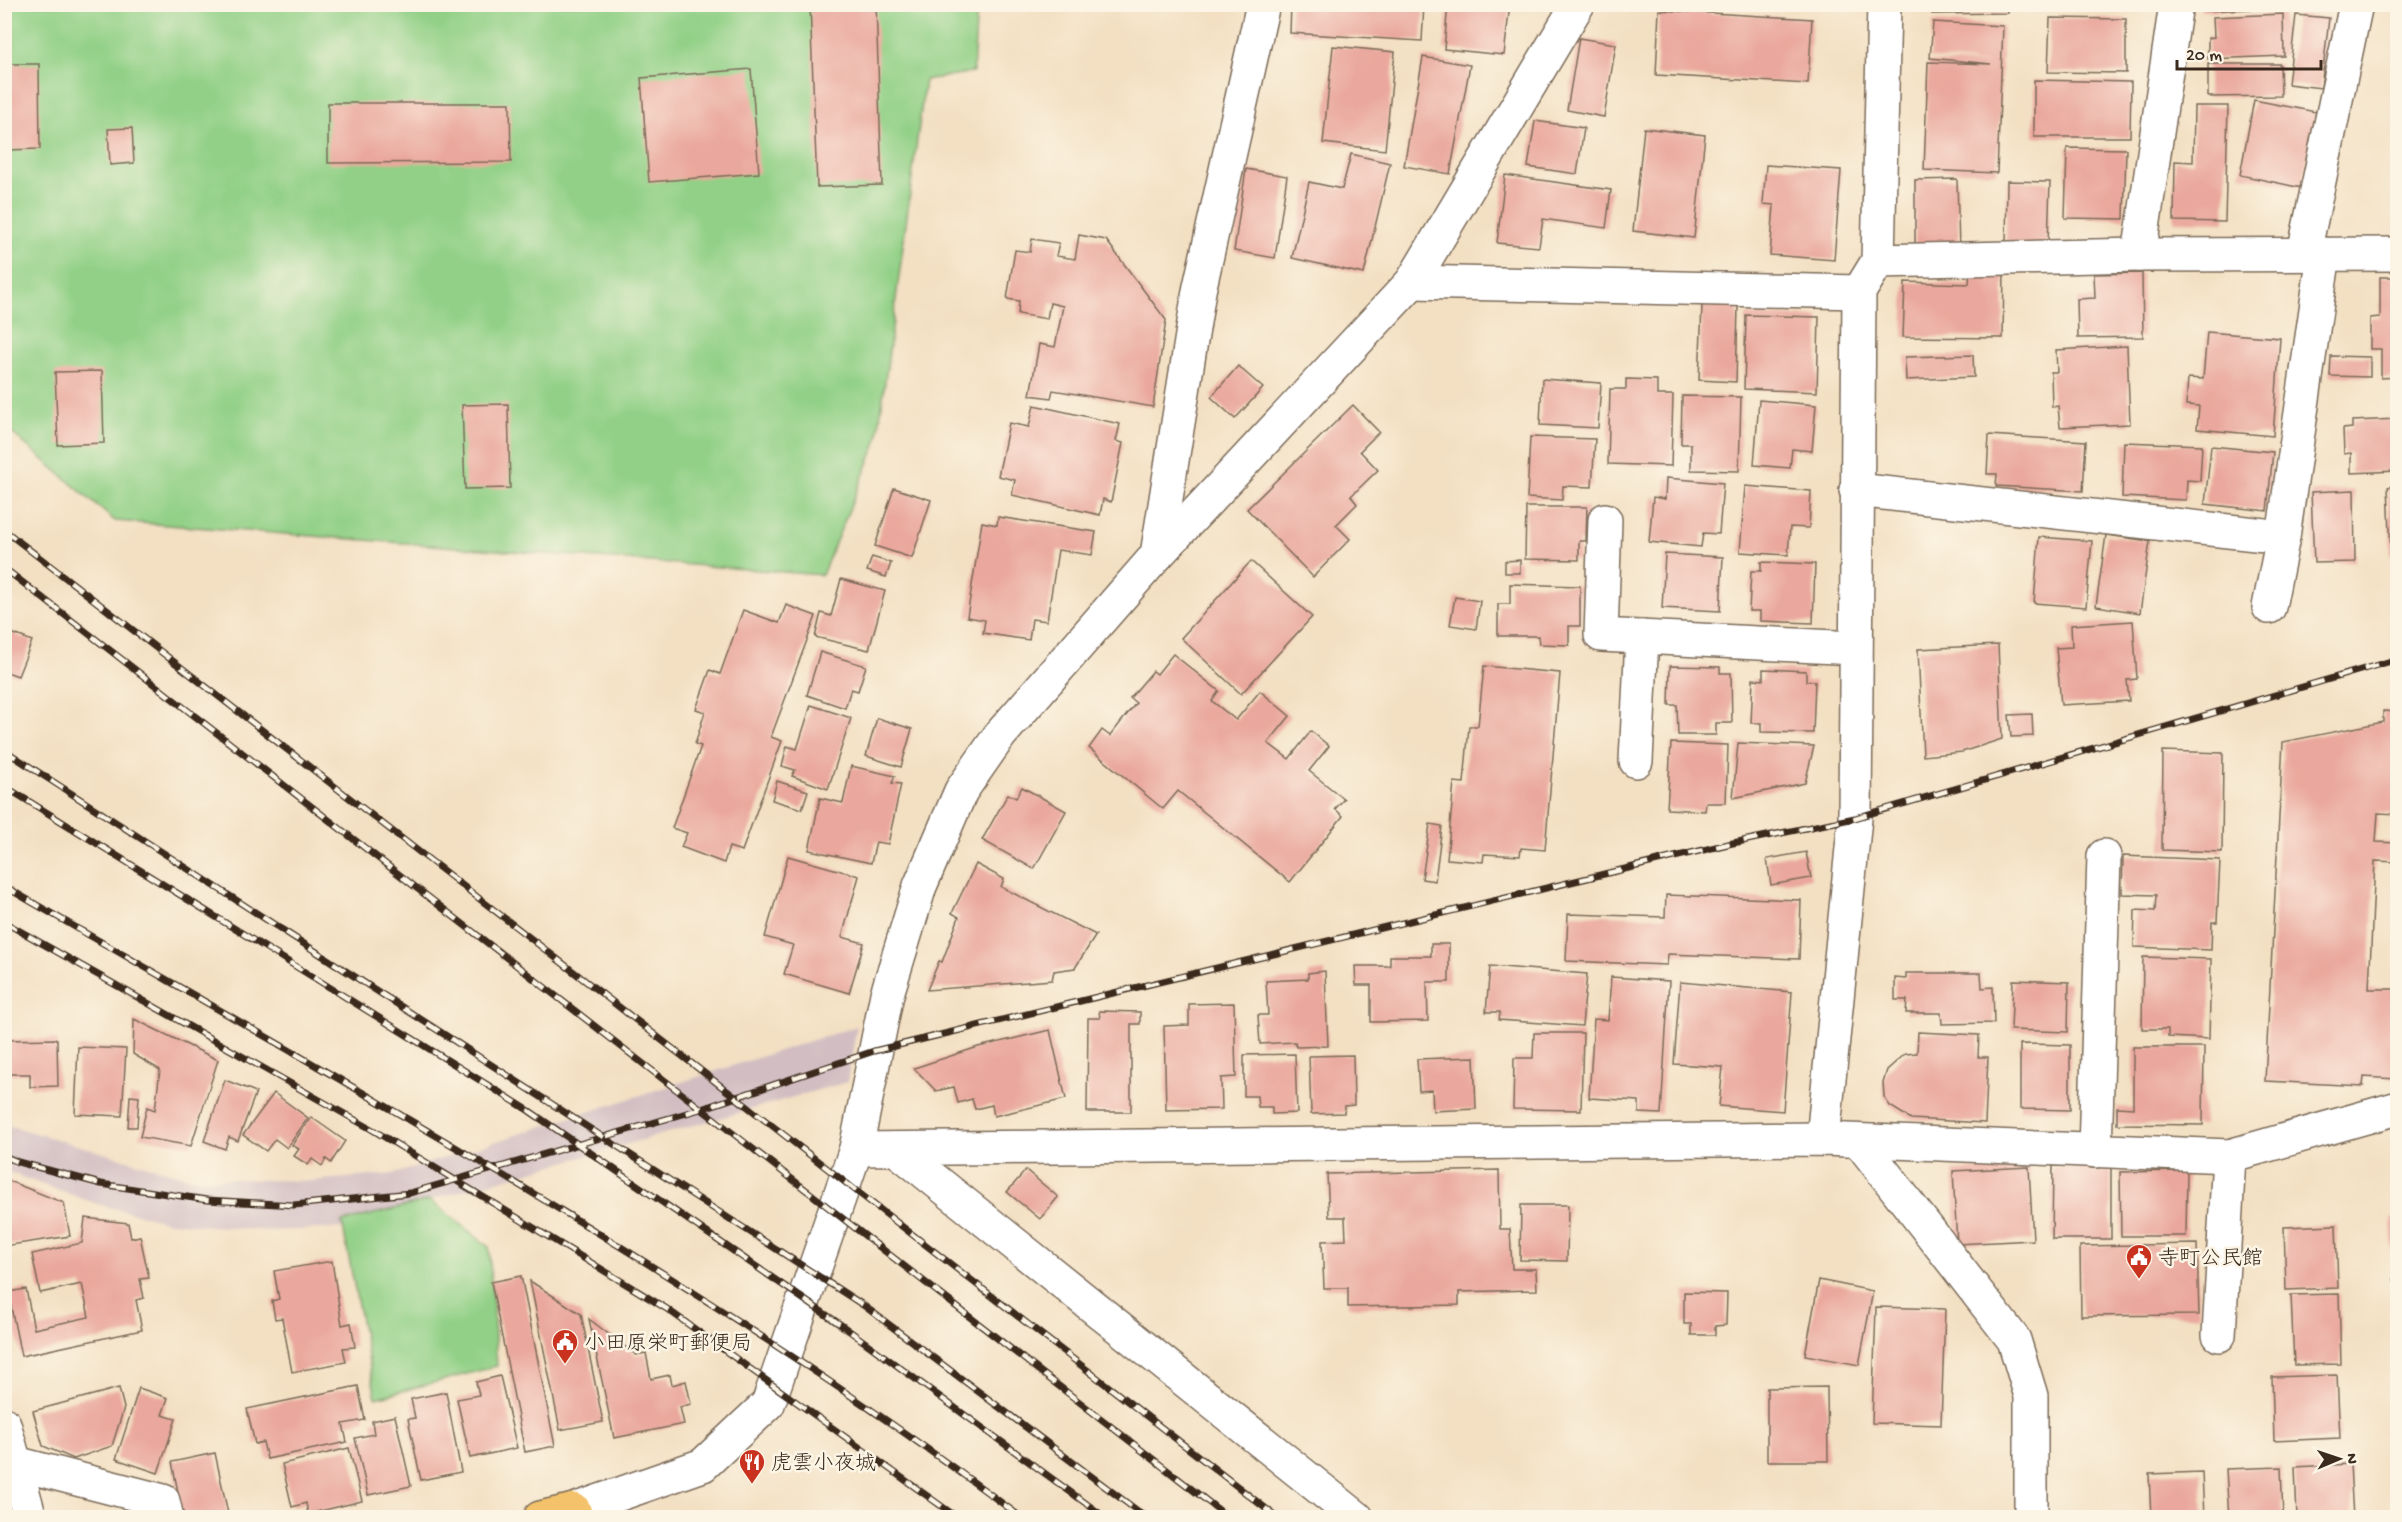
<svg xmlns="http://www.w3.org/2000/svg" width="2402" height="1522" font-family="'Gochi Hand','Klee One',sans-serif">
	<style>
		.industrial { fill: #d2bec2 }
		.green { fill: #91d086; stroke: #667d52; stroke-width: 1.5 }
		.building { fill: #eaa79d }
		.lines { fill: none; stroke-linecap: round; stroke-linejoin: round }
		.minor-casing { stroke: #7b6a58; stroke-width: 36 }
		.highway-casing { stroke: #7b6a58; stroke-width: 36 }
		.minor { stroke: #fff; stroke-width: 33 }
		.highway { stroke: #f3c26a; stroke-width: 33 }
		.rail-casing { stroke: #3b2a1e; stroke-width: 7 }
		.rail { stroke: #fcf5e5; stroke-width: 4.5; stroke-dasharray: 14; stroke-linecap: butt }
		.labels { text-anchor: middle; stroke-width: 5; stroke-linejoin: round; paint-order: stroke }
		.poi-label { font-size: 21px; fill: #3b2a1e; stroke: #fcf5e5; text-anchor: start }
	</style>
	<rect width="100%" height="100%" fill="#fcf5e5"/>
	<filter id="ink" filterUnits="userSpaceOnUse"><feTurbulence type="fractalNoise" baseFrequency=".0167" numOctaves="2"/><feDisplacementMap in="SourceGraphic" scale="12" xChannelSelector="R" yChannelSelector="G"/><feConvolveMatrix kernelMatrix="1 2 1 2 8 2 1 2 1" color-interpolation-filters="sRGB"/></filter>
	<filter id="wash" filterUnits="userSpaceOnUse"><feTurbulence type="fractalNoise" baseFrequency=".008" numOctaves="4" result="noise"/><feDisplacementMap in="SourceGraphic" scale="24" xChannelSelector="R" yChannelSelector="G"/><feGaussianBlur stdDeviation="1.35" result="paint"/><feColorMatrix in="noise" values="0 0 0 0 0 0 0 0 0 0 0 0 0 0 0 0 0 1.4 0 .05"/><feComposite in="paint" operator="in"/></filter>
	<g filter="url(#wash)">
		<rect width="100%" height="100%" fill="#f3e0c3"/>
		<polygon class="industrial" points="857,1026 847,1082 430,1200 343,1222 344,1228 267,1231 169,1222 97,1204 5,1171 4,1124 190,1178 310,1181 394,1174"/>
		<g class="green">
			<polygon points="5,5 977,5 973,72 925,80 877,442 822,575 115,521 5,427"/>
			<polygon points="430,1200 489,1247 497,1366 376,1398 342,1222"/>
		</g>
		<g id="blocks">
			<g class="building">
				<polygon points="810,4 876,4 882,185 817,187"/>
				<polygon points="1291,4 1424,4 1422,41 1290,33"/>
				<polygon points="1448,4 1510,4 1504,55 1444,49"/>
				<polygon points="2201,4 2278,4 2278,8 2201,11"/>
				<polygon points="1932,5 2008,5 2008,13 1932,14"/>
				<polygon points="1659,10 1812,19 1808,84 1656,75"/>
				<polygon points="2283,14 2284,56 2208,59 2208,38 2214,37 2213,17"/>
				<polygon points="2296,15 2329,18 2321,88 2288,84"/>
				<polygon points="2050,18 2126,19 2126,73 2048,72"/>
				<polygon points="1933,22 2003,26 1997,173 1924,170 1928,62 1991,64 1930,58"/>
				<polygon points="1579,38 1616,44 1604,117 1567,110"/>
				<polygon points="1333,46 1395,52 1385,150 1323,143"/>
				<polygon points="1423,57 1470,65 1450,174 1404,166"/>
				<polygon points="5,64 39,64 40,149 5,150"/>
				<polygon points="2208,64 2280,64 2281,96 2208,97"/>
				<polygon points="751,69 759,173 649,182 641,78"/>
				<polygon points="2034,80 2131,82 2130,137 2034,137"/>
				<polygon points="2254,100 2316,112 2302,188 2240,175"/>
				<polygon points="328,103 510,103 511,162 328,163"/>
				<polygon points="2194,106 2228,106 2225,222 2174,221 2175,161 2193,162"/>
				<polygon points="1535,121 1584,128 1577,174 1528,167"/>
				<polygon points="132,128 134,163 110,165 108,129"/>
				<polygon points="1644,128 1705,135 1694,238 1633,231"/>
				<polygon points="2067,148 2126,149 2124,219 2065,218"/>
				<polygon points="1351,154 1390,163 1364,274 1292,258 1309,182 1342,189"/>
				<polygon points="1766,165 1841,170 1834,260 1770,255 1774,205 1763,204"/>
				<polygon points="1246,169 1287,176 1275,258 1234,251"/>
				<polygon points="1505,175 1611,190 1606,228 1543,219 1539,247 1497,243"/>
				<polygon points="1957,179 1959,249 1915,250 1915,180"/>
				<polygon points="2007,181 2050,182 2048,245 2006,244"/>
				<polygon points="1079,235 1106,240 1166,320 1153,407 1053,390 1051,398 1030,395 1039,344 1055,347 1063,306 1050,303 1047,319 1018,314 1019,301 1007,299 1015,250 1030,252 1032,239 1059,243 1056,256 1075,259"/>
				<polygon points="1970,269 2004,269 2003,338 1903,337 1905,282 1969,284"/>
				<polygon points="2142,273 2143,337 2078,338 2077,299 2095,298 2094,274"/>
				<polygon points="2380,277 2398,277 2398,377 2381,378 2381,349 2370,349 2370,318 2380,317"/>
				<polygon points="1702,305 1738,306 1736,382 1699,380"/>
				<polygon points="1746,315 1819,317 1817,392 1744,389"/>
				<polygon points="2207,332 2280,338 2273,436 2197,429 2199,406 2186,405 2188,378 2203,379"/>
				<polygon points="2127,346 2130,424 2060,427 2058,406 2052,407 2051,372 2057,372 2056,350"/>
				<polygon points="1973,355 1974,377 1906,380 1905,357"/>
				<polygon points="2331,356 2370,357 2370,377 2330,376"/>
				<polygon points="1238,366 1263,388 1235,419 1211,397"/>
				<polygon points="102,371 104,443 58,445 55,372"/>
				<polygon points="1542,379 1601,383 1598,428 1540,425"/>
				<polygon points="1626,379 1657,380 1657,395 1673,395 1671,466 1608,464 1610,389 1626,389"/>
				<polygon points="1682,396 1741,397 1739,471 1691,470 1691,444 1681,444"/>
				<polygon points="1759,400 1816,405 1812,451 1792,449 1790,468 1754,465"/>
				<polygon points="508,404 510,488 465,489 462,405"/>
				<polygon points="1034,405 1120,424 1116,441 1123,443 1111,502 1103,499 1100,515 1012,495 1015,480 998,476 1009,423 1029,427"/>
				<polygon points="1353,405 1379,432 1360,451 1378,470 1351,496 1357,504 1336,525 1350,539 1313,577 1247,509"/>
				<polygon points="2398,419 2398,471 2351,473 2351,453 2344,454 2343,429 2352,428 2352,421"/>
				<polygon points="1989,435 2086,441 2083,491 1996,486 1997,474 1987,474"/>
				<polygon points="1530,437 1595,439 1592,487 1563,486 1562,500 1527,498"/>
				<polygon points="2124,442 2202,445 2200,481 2187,480 2186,500 2122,497"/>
				<polygon points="2211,446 2273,452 2267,511 2205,504"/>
				<polygon points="1666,478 1723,483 1719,534 1703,533 1701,547 1649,542 1653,497 1665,499"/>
				<polygon points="1745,486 1811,491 1809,528 1790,527 1788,555 1740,552"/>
				<polygon points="2398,486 2398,555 2391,555 2388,487"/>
				<polygon points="894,488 931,500 912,558 875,546"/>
				<polygon points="2354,490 2355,562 2314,563 2311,492"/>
				<polygon points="1526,507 1587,507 1586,541 1579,541 1579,560 1525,559"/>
				<polygon points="998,517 1096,532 1092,555 1058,550 1047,621 1032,619 1029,640 983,633 985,620 967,617 982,522 997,525"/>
				<polygon points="2106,535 2150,541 2140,613 2096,606"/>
				<polygon points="2039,537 2092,541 2086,607 2034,603"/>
				<polygon points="1665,554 1723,557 1720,611 1662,608"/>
				<polygon points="872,557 891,563 886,577 867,571"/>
				<polygon points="1520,560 1520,573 1505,573 1505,561"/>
				<polygon points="1251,561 1312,617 1241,694 1181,638"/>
				<polygon points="1761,562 1815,564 1813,623 1760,621 1760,611 1749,611 1751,571 1761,571"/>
				<polygon points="841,579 885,591 869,650 815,637 821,613 831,616"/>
				<polygon points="1510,584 1580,586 1580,626 1569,626 1569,645 1539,644 1538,636 1498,636 1498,604 1510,604"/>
				<polygon points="1455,597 1480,601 1476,629 1450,625"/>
				<polygon points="786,605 816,616 771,737 782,741 742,851 729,847 724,863 681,847 687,833 672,828 701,746 695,744 705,712 696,709 710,670 720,674 743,610 779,623"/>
				<polygon points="2133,621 2137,679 2127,680 2129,701 2061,705 2056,648 2072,647 2071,625"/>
				<polygon points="4,630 32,641 18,676 4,671"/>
				<polygon points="1998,645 2002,739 1962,752 1923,756 1918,649"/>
				<polygon points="820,652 866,666 858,691 851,689 845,708 807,695"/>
				<polygon points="1173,654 1219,691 1212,701 1236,720 1260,691 1290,716 1268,743 1289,759 1311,731 1329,746 1309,771 1344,799 1335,809 1343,816 1290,882 1178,791 1163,809 1089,748 1102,730 1110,736 1136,703 1130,698 1153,671 1157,674"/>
				<polygon points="1484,666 1560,673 1545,850 1521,848 1520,856 1484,854 1483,862 1447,859 1454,782 1464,783 1469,726 1478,726"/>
				<polygon points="1670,666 1720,667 1720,673 1731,673 1732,723 1716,723 1716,735 1678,735 1677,705 1669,705"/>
				<polygon points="1763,669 1806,671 1806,681 1815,681 1813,733 1761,732 1761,723 1751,723 1753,679 1763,680"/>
				<polygon points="811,705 851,718 828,789 792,776 795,770 782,766 787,746 797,749"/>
				<polygon points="2383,711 2398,712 2398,814 2378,813 2376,842 2398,843 2398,862 2375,861 2369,989 2398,989 2396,1079 2364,1077 2363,1086 2265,1081 2283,742 2383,722"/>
				<polygon points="2032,714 2033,736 2011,737 2009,715"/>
				<polygon points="877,718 912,729 901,767 866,756"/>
				<polygon points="1671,743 1728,745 1726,803 1706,803 1705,811 1667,809"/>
				<polygon points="1738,743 1814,746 1805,783 1733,798"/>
				<polygon points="2163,751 2223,753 2222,852 2162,850"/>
				<polygon points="851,766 895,776 892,783 901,784 888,844 876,842 871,863 809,850 820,798 843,803"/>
				<polygon points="777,781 808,791 802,809 772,800"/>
				<polygon points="1022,787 1066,811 1034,869 982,840 1008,794 1016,798"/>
				<polygon points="1430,824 1442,826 1435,881 1422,879"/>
				<polygon points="1806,852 1811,878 1771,885 1767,859"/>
				<polygon points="788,856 859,876 842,937 864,943 849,993 784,974 793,945 765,937"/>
				<polygon points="2123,856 2220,860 2217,922 2212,922 2211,950 2134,947 2135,910 2155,911 2156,895 2122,894"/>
				<polygon points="976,864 1004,879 1001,887 1096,935 1075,968 1054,971 1052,980 927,990 939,961 942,962 959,917 952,913"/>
				<polygon points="1666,895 1801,900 1799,959 1668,954 1667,965 1566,961 1568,914 1665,917"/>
				<polygon points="1431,944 1449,944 1449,982 1427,982 1428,1021 1371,1022 1371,985 1356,985 1355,966 1390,966 1390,956 1431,956"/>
				<polygon points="2143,957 2211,959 2209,1039 2168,1037 2168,1029 2142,1029"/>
				<polygon points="1490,966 1587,974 1582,1026 1499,1020 1500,1012 1486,1012"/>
				<polygon points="1325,971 1328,1046 1296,1047 1295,1042 1260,1044 1258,1015 1268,1015 1266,981 1308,979 1308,973"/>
				<polygon points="1906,973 1981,973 1982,988 1993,987 1994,1023 1942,1024 1941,1013 1906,1013 1907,1000 1895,1000 1895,978 1906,979"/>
				<polygon points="1611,977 1669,981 1661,1114 1639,1113 1639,1101 1589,1098 1594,1019 1608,1020"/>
				<polygon points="2013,980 2069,982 2068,1032 2011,1030"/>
				<polygon points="1680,982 1792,992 1783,1111 1719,1106 1723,1067 1674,1064"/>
				<polygon points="1234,1003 1236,1077 1221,1078 1222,1109 1166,1110 1164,1026 1189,1025 1189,1004"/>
				<polygon points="1099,1011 1140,1012 1140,1024 1131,1024 1131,1112 1087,1112 1088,1018 1100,1018"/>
				<polygon points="134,1019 218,1060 191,1146 140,1137 147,1107 155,1110 160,1070 133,1054"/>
				<polygon points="1050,1030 1066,1099 994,1116 992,1105 975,1109 972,1099 958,1103 954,1087 936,1091 914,1068 978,1047"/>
				<polygon points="1918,1032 1979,1035 1978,1057 1988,1057 1985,1123 1911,1119 1890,1106 1884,1097 1883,1083 1887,1070 1905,1054 1917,1053"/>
				<polygon points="1534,1033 1583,1033 1581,1110 1513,1109 1514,1058 1533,1058"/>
				<polygon points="57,1039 58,1086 30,1087 30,1074 9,1074 9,1064 4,1064 4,1040"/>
				<polygon points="2020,1044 2070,1045 2070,1110 2020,1109"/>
				<polygon points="78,1047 126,1049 122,1116 75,1114"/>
				<polygon points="2133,1047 2204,1047 2203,1125 2117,1124 2117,1107 2133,1108"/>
				<polygon points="1295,1054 1297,1113 1272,1114 1272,1107 1258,1107 1257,1096 1244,1096 1244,1055"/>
				<polygon points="1353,1055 1354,1105 1345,1106 1344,1113 1311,1114 1309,1056"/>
				<polygon points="1474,1057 1476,1109 1433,1111 1432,1090 1419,1091 1417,1059"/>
				<polygon points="225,1080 256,1092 238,1141 229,1137 225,1149 204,1141"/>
				<polygon points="274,1093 308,1118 287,1148 275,1139 266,1151 243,1135"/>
				<polygon points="130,1096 139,1097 137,1127 128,1127"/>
				<polygon points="311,1117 345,1141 331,1163 326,1159 322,1166 312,1159 308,1165 294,1156 299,1149 292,1145"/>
				<polygon points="2053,1166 2111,1166 2111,1239 2052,1239"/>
				<polygon points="2029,1167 2033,1240 1957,1244 1953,1171"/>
				<polygon points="1026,1170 1058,1197 1040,1219 1007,1192"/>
				<polygon points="1499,1170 1500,1229 1510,1229 1512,1269 1536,1269 1537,1290 1459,1292 1459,1305 1348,1307 1348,1288 1324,1288 1322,1241 1346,1240 1345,1217 1329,1217 1327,1174"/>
				<polygon points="2187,1171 2186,1236 2121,1236 2120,1172"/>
				<polygon points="4,1179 64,1203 70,1236 4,1246"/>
				<polygon points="1521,1205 1568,1205 1567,1261 1520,1260"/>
				<polygon points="2398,1217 2398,1281 2394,1281 2391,1218"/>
				<polygon points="85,1218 128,1223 131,1238 140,1236 149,1278 140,1279 144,1298 136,1300 142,1330 21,1356 8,1292 26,1289 34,1329 89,1317 82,1284 40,1293 32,1254 82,1243"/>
				<polygon points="2336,1225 2338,1288 2286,1290 2284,1227"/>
				<polygon points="2197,1244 2199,1315 2081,1316 2080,1246"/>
				<polygon points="332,1261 342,1325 351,1323 355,1347 343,1348 346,1362 292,1372 282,1318 275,1319 272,1301 279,1299 274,1271"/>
				<polygon points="521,1276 555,1446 525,1452 491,1282"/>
				<polygon points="1819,1280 1873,1291 1859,1365 1805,1355"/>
				<polygon points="530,1281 581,1314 603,1422 560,1430"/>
				<polygon points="1684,1292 1727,1293 1726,1325 1715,1326 1715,1335 1691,1335 1691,1324 1684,1324"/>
				<polygon points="2339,1294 2341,1364 2294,1365 2291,1295"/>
				<polygon points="1876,1307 1945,1309 1941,1425 1872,1423"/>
				<polygon points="589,1319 636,1355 646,1353 651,1379 670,1375 672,1385 686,1381 691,1404 680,1407 684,1424 614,1438"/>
				<polygon points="2337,1375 2340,1438 2274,1441 2272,1377"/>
				<polygon points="500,1376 517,1448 470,1458 457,1399 479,1395 476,1382"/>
				<polygon points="358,1386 365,1420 343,1424 347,1442 267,1459 263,1442 255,1444 247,1409"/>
				<polygon points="1827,1387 1828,1461 1767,1461 1767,1388"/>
				<polygon points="119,1388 124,1408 112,1446 74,1459 43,1446 33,1411"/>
				<polygon points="139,1388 168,1398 162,1415 176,1419 158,1473 116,1459"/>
				<polygon points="446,1392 461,1472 421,1480 408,1419 415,1418 411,1399"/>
				<polygon points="395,1416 411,1486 368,1495 355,1438 374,1434 372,1421"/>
				<polygon points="349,1448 362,1501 308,1514 306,1503 292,1507 282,1464"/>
				<polygon points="215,1453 229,1518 183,1518 172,1462"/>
				<polygon points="2350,1464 2353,1518 2297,1518 2295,1467"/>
				<polygon points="2281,1467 2283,1518 2229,1518 2226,1469"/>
				<polygon points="2202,1472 2204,1518 2151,1518 2149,1474"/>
			</g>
		</g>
	</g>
	<g filter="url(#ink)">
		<use href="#blocks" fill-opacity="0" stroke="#7b6a58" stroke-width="1.5"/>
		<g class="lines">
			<g class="minor-casing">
				<g id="minor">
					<polyline points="2304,253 2356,4"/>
					<polyline points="2139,255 2176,4"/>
					<polyline points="1878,261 2139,255 2398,254"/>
					<polyline points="1412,282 1859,292"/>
					<polyline points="1856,490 2283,537"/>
					<polyline points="1605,520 1601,635 1855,648"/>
					<polyline points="1157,555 1199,291 1263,4"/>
					<polyline points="2269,607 2283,537 2324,254"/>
					<polyline points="1636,761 1642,637"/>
					<polyline points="1823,1139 1855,818 1859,292 1878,261 1884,4"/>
					<polyline points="1860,1142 2014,1340 2031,1396 2031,1518"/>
					<polyline points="856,1149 1823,1139 2229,1156 2398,1108"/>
					<polyline points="896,1149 1357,1518"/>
					<polyline points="2095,1151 2104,856"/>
					<polyline points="2219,1335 2229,1156"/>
					<polyline points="4,1424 30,1518"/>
					<polyline points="15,1463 163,1501 167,1518"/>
					<polyline points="574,1510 703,1465 768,1404 856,1149 887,994 920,886 961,791 1000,735 1157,555 1412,282 1578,4"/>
				</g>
			</g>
			<g class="highway-casing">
				<polyline id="highway" points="540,1518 574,1510 576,1518"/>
			</g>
			<use href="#minor" class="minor"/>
			<use href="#highway" class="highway"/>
			<g class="rail-casing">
				<g id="rail">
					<polyline points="4,530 1278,1518"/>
					<polyline points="4,568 1229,1518"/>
					<polyline points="4,750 863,1305 1147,1518"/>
					<polyline points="4,786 528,1110 844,1327 1106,1518"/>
					<path d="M4,886C349,1086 702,1278 1022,1518"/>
					<polyline points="4,922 373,1130 667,1309 958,1518"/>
					<polyline points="4,1156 18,1162 101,1184 207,1200 294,1205 410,1193 704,1108 874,1051 1728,844 1855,818 2398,659"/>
				</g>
			</g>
			<use href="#rail" class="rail"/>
		</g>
	</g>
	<defs>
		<g id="civic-pin" transform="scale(1.35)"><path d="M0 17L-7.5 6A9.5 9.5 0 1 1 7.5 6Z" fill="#c8321e" stroke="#fcf5e5"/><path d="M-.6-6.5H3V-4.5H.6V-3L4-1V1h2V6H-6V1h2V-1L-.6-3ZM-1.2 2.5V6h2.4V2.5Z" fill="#fff"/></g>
		<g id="restaurant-pin" transform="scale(1.35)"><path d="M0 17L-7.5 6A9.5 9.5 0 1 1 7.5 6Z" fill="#c8321e" stroke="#fcf5e5"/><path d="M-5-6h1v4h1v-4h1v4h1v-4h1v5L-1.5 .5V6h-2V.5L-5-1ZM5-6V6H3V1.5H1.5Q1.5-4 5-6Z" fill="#fff"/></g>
	</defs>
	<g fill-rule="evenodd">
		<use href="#civic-pin" x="2139" y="1257"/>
		<use href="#civic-pin" x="565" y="1342"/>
		<use href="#restaurant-pin" x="752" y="1462"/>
	</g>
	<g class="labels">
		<g class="poi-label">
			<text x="2158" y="1264">寺町公民館</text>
			<text x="584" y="1349">小田原栄町郵便局</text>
			<text x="771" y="1469">虎雲小夜城</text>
		</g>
	</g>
	<rect width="2402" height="1522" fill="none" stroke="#fcf5e5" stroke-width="24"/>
	<g transform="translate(2339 1459) rotate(88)" stroke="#fcf5e5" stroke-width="4.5" paint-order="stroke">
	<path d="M0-4.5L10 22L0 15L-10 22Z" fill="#3b2a1e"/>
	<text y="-9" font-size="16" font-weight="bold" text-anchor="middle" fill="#3b2a1e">N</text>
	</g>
	<path d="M2177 60v9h144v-9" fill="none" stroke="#3b2a1e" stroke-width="3"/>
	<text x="2186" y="60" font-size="18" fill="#3b2a1e" stroke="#fcf5e5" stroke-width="4.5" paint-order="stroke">20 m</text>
</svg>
